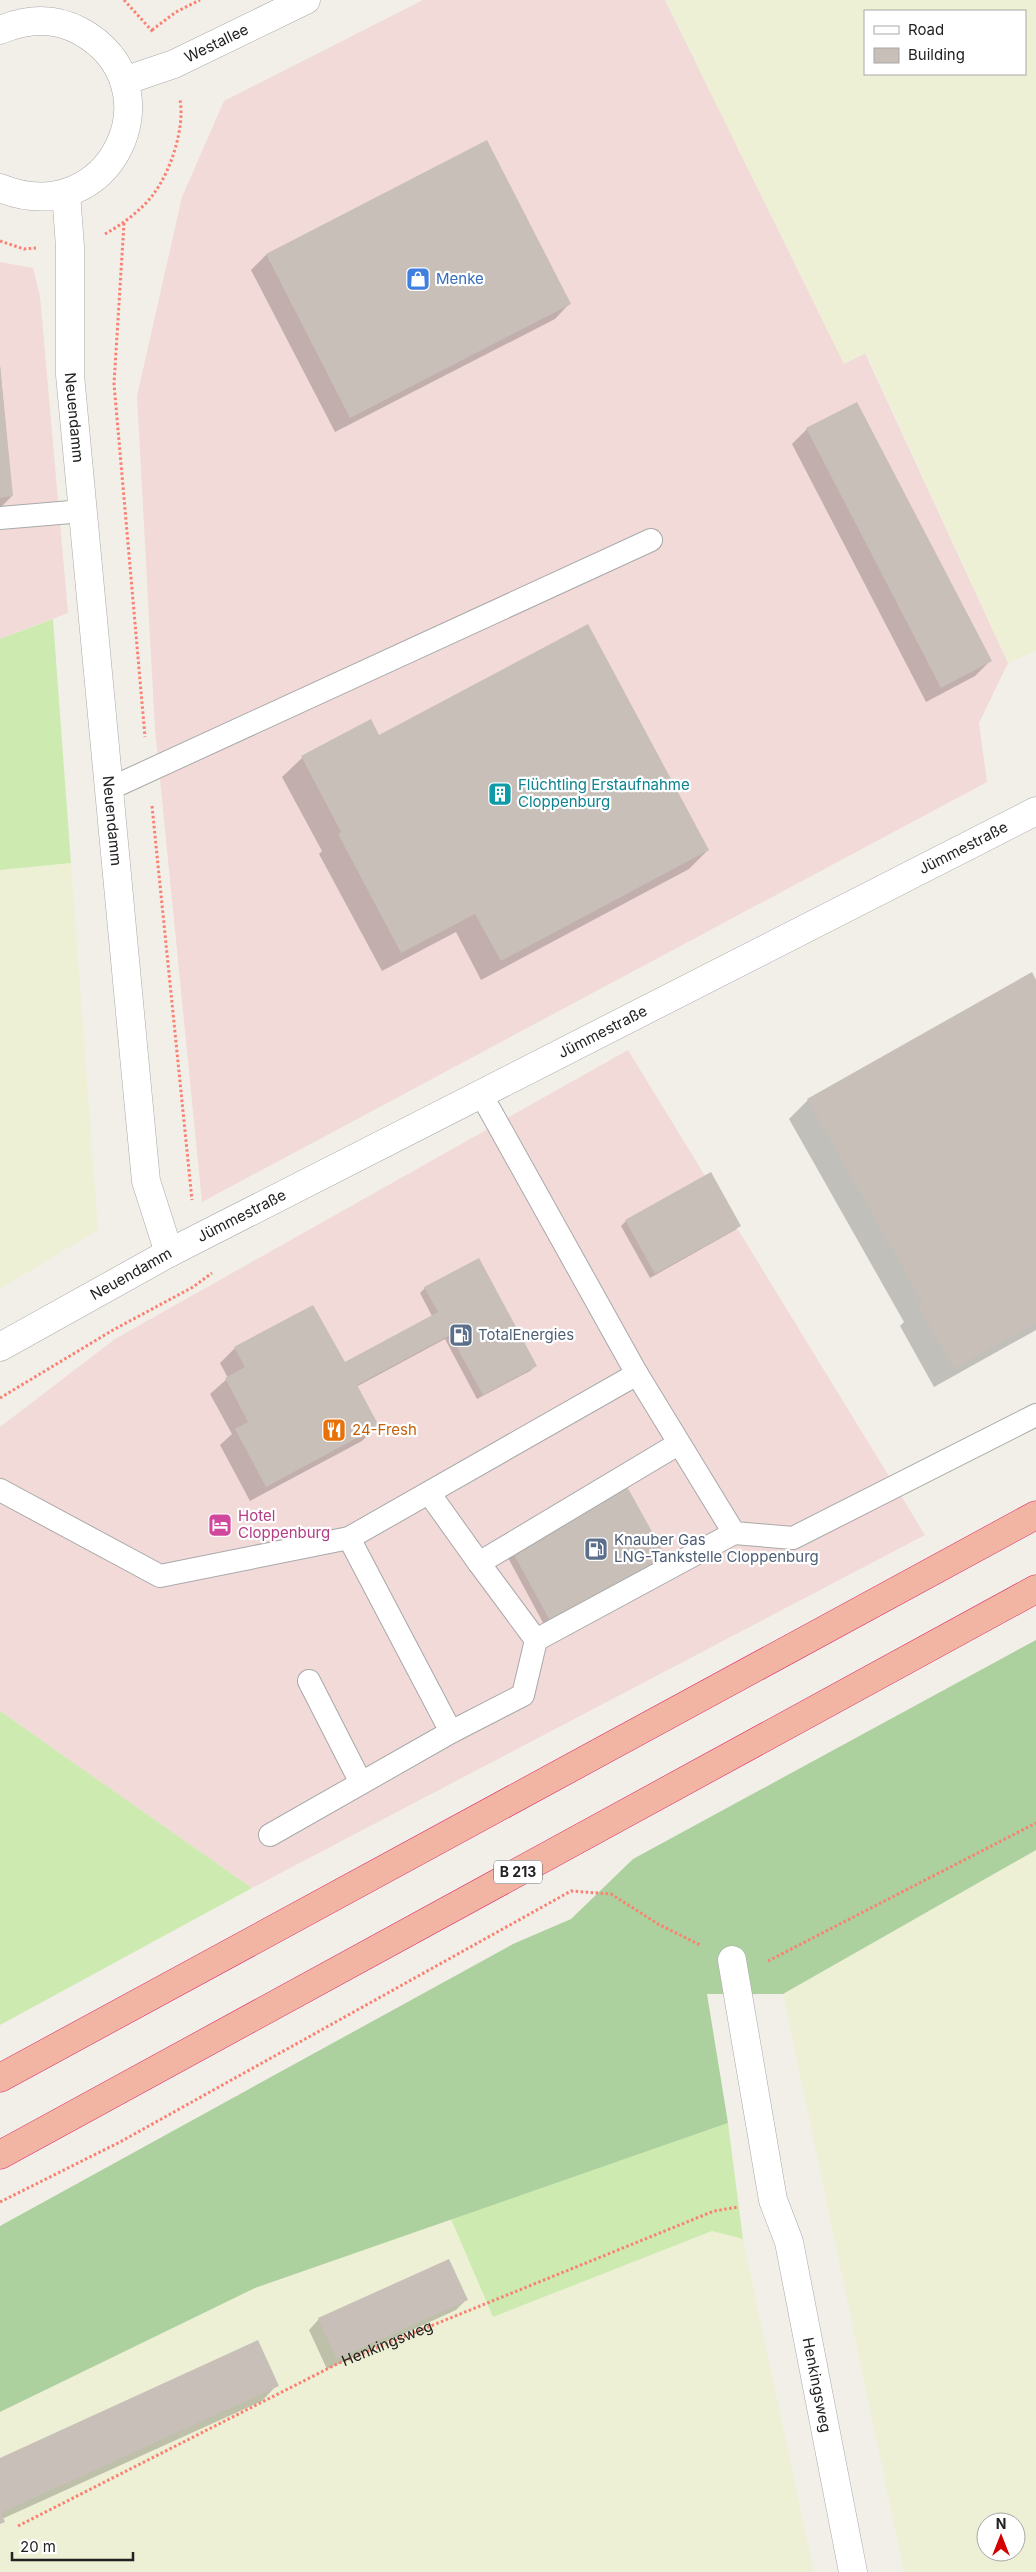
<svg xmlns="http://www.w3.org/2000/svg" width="1036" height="2572" font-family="Inter,sans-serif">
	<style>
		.commercial { fill: #f2dad9 }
		.farmland { fill: #eef0d5; fill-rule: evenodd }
		.grass { fill: #cdebb0 }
		.forest { fill: #add19e }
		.shadow { fill: #0003 }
		.building { fill: #c7bfb8 }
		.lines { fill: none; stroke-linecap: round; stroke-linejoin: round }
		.service-casing { stroke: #a9a9a9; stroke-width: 24 }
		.minor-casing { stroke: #a9a9a9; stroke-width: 29 }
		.trunk-casing { stroke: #dc2a67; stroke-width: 29 }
		.path { stroke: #fa8072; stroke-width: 3; stroke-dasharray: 2.5 2.5; stroke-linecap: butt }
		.service { stroke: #fff; stroke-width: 22 }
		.minor { stroke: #fff; stroke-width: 28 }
		.trunk { stroke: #f2b4a3; stroke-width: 28 }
		.labels { text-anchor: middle; stroke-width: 4.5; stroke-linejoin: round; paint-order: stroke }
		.shield { fill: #fff; stroke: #646464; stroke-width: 1 }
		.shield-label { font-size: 14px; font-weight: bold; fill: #222 }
		.street-label { font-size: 15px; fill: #222; stroke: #fff }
		.shop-label { font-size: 15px; fill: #366cbe; stroke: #fff; text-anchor: start }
		.culture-label { font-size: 15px; fill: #0d838f; stroke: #fff; text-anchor: start }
		.service-label { font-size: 15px; fill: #4e5e75; stroke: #fff; text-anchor: start }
		.food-label { font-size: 15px; fill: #c56008; stroke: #fff; text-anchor: start }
		.hotel-label { font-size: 15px; fill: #b23c85; stroke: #fff; text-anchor: start }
	</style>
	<rect width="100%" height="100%" fill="#f2efe9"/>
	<g class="commercial">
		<polygon points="423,0 665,0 844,363 865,353 1008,663 979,723 987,782 202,1202 155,729 137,396 182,197 224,101"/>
		<polygon points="0,262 33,268 40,296 68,613 0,639"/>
		<polygon points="628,1050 925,1535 252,1888 0,1711 0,1427 115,1339"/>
	</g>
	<g class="farmland">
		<path d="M665,0H1036V651L1008,663L866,353L844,364ZM1025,11V74H865V11Z"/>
		<polygon points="71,863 98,1230 0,1289 0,870"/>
		<path d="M1036,1850V2572H904L783,1994ZM986,2522H1016V2552H986Z"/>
		<polygon points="451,2219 493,2317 712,2231 743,2239 814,2572 0,2572 0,2412 254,2288"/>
	</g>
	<g class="grass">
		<polygon points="53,619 71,863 0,870 0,639"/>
		<polygon points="0,1711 252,1888 0,2025"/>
		<polygon points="728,2123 743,2239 712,2231 493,2317 451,2219"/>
	</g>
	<polygon class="forest" points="1036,1640 1036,1850 783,1994 707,1994 728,2123 255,2288 0,2412 0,2226 513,1944 571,1919 633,1859"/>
	<g class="shadow">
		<polygon points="486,142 570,303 555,319 335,432 251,270 266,255"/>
		<polygon points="0,365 12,496 0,508"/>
		<polygon points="807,429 990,661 975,676 926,702 792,444"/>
		<polygon points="370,721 379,737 708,850 689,869 481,980 456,932 382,971 319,854 322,851 282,777 302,758"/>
		<polygon points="1036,982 1036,1330 934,1387 900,1326 904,1322 789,1119 808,1100"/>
		<polygon points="626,1221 740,1225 735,1230 650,1278 621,1226"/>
		<polygon points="425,1288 535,1366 530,1371 477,1399 445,1339 356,1387 377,1426 362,1441 250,1501 220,1445 232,1434 210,1394 228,1378 220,1363 235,1348 344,1364 432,1316 420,1293"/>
		<polygon points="499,1541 674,1575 554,1643"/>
		<polygon points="466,2300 456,2310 327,2369 309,2330 319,2319"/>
		<polygon points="277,2385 262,2401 2,2519 0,2524 0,2459"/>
	</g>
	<g class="building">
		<polygon points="487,140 571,304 350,418 266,254"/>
		<polygon points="0,366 13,496 0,498"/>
		<polygon points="857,402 992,661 941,688 806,428"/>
		<polygon points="588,624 709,850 501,961 475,914 401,953 338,834 341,832 301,756 371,719 379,735"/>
		<polygon points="1032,972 1036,980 1036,1323 954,1369 918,1306 923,1303 807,1099"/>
		<polygon points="711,1172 741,1226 655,1274 625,1220"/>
		<polygon points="479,1258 537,1366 483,1395 450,1335 357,1385 379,1426 266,1487 235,1429 248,1422 225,1378 245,1367 234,1347 313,1305 345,1362 438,1312 424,1287"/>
		<polygon points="619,1472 676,1575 560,1639 503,1535"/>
		<polygon points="449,2259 468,2300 337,2359 318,2318"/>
		<polygon points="258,2340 279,2386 1,2513 5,2522 0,2524 0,2458"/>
	</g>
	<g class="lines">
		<g class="service-casing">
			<g id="service">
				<polyline points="0,518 83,511"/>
				<polyline points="109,789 651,540"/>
				<polyline points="481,1094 637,1374 734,1533 793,1538 1036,1415"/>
				<polyline points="0,1490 160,1576 349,1538 637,1374"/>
				<polyline points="429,1493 479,1563 678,1444"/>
				<polyline points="349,1538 451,1732"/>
				<polyline points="479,1563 536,1640"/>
				<polyline points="309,1681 361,1783"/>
				<polyline points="270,1835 451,1732 523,1695 536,1640 734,1533"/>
			</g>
		</g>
		<g class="minor-casing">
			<g id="minor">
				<path d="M0,30C26,19 54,17 80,31C180,86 110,233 0,188"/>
				<path id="s2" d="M124,81L174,64L306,0"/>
				<path id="s3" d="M66,193L70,247V375L135,1066L146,1181L169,1253"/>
				<path id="s4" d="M0,1347L169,1253L1036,811"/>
				<path id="s5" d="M732,1960L773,2200L789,2242L853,2572"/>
			</g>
		</g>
		<g class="trunk-casing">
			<g id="trunk">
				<polyline points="0,2078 1036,1515"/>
				<polyline points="0,2155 1036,1589"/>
			</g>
		</g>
		<g class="path">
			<polyline points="124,0 154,33"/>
			<polyline points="152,30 176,12 200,0"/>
			<polyline points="124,223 114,384 145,737"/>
			<path d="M105,234C123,224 143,209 155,192C171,170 185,127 180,100"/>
			<polyline points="0,241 24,249 36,248"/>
			<polyline points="152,806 192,1200"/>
			<polyline points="0,1398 113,1330 193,1287 212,1273"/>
			<polyline points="768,1961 1036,1823"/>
			<polyline points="0,2202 120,2142 571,1891 611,1894 658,1924 700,1945"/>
			<path id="s1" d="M18,2526L337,2364L714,2211L738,2207"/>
		</g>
		<use href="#service" class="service"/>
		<use href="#minor" class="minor"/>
		<use href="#trunk" class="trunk"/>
	</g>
	<defs>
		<g id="shop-square" transform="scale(1.25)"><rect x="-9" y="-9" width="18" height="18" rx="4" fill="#3f7fe0" stroke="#fff"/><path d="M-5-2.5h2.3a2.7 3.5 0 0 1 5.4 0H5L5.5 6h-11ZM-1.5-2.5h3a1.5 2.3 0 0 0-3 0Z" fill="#fff"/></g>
		<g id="building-square" transform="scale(1.25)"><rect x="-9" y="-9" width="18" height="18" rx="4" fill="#0f9aa8" stroke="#fff"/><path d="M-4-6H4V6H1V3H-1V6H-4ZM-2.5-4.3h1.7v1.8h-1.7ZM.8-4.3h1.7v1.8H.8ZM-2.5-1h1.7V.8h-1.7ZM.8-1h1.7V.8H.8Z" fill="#fff"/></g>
		<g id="fuel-square" transform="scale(1.25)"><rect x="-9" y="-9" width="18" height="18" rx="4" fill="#5c6f8a" stroke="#fff"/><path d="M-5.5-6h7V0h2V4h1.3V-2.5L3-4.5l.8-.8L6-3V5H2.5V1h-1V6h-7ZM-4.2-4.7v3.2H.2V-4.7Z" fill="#fff"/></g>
		<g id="restaurant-square" transform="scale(1.25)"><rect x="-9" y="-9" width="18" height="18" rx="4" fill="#e8710a" stroke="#fff"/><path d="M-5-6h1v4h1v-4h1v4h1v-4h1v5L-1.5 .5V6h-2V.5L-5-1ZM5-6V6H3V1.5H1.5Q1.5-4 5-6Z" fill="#fff"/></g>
		<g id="hotel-square" transform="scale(1.25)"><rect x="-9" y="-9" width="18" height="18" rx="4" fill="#d1479c" stroke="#fff"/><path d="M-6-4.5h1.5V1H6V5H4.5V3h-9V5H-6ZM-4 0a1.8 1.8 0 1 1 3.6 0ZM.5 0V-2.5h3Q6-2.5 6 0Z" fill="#fff"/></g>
	</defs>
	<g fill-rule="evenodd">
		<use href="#shop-square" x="418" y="279"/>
		<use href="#building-square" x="500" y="794"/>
		<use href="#fuel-square" x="461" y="1335"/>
		<use href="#restaurant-square" x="334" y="1430"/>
		<use href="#hotel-square" x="220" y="1525"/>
		<use href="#fuel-square" x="596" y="1549"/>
	</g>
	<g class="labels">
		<rect class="shield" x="494" y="1860.5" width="48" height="23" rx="4"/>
		<g class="shield-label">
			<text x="518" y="1877">B 213</text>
		</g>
		<g class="street-label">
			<text dy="5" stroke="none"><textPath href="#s2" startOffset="100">Westallee</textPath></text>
			<text dy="5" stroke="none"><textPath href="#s3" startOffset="225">Neuendamm</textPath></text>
			<text dy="5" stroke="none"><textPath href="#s3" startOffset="630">Neuendamm</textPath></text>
			<text dy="5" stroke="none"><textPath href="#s4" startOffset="1085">Jümmestraße</textPath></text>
			<text dy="5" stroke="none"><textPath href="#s4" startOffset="680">Jümmestraße</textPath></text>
			<text dy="5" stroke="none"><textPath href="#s4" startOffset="275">Jümmestraße</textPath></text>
			<text dy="5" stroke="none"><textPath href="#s4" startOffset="150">Neuendamm</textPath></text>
			<text dy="5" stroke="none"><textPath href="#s1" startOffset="412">Henkingsweg</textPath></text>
			<text dy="5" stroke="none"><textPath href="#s5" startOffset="434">Henkingsweg</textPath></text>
		</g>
		<g class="shop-label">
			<text x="436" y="284">Menke</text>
		</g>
		<g class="culture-label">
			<text x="518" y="790">Flüchtling Erstaufnahme<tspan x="518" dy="17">Cloppenburg</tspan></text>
		</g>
		<g class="service-label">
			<text x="478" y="1340">TotalEnergies</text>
			<text x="614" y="1545">Knauber Gas<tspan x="614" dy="17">LNG-Tankstelle Cloppenburg</tspan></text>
		</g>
		<g class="food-label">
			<text x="352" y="1435">24-Fresh</text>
		</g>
		<g class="hotel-label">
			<text x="238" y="1521">Hotel<tspan x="238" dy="17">Cloppenburg</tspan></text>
		</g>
	</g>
	<rect x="864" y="10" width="162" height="65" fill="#ffffff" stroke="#a7a7a7"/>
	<rect x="874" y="26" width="25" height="8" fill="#ffffff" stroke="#a7a7a7"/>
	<text x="908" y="35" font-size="15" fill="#222222">Road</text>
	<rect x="874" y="48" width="25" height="15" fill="#c7bfb8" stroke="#a7a7a7"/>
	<text x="908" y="60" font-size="15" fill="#222222">Building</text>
	<g transform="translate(1001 2537)"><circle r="24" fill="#ffffff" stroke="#a7a7a7"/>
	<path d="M0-4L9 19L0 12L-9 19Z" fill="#d40000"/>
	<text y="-8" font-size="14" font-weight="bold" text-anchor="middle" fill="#222222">N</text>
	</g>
	<path d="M12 2552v8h121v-8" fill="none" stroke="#222222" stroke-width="2.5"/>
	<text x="20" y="2552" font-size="15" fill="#222222" stroke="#ffffff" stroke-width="4" paint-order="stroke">20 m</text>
</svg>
